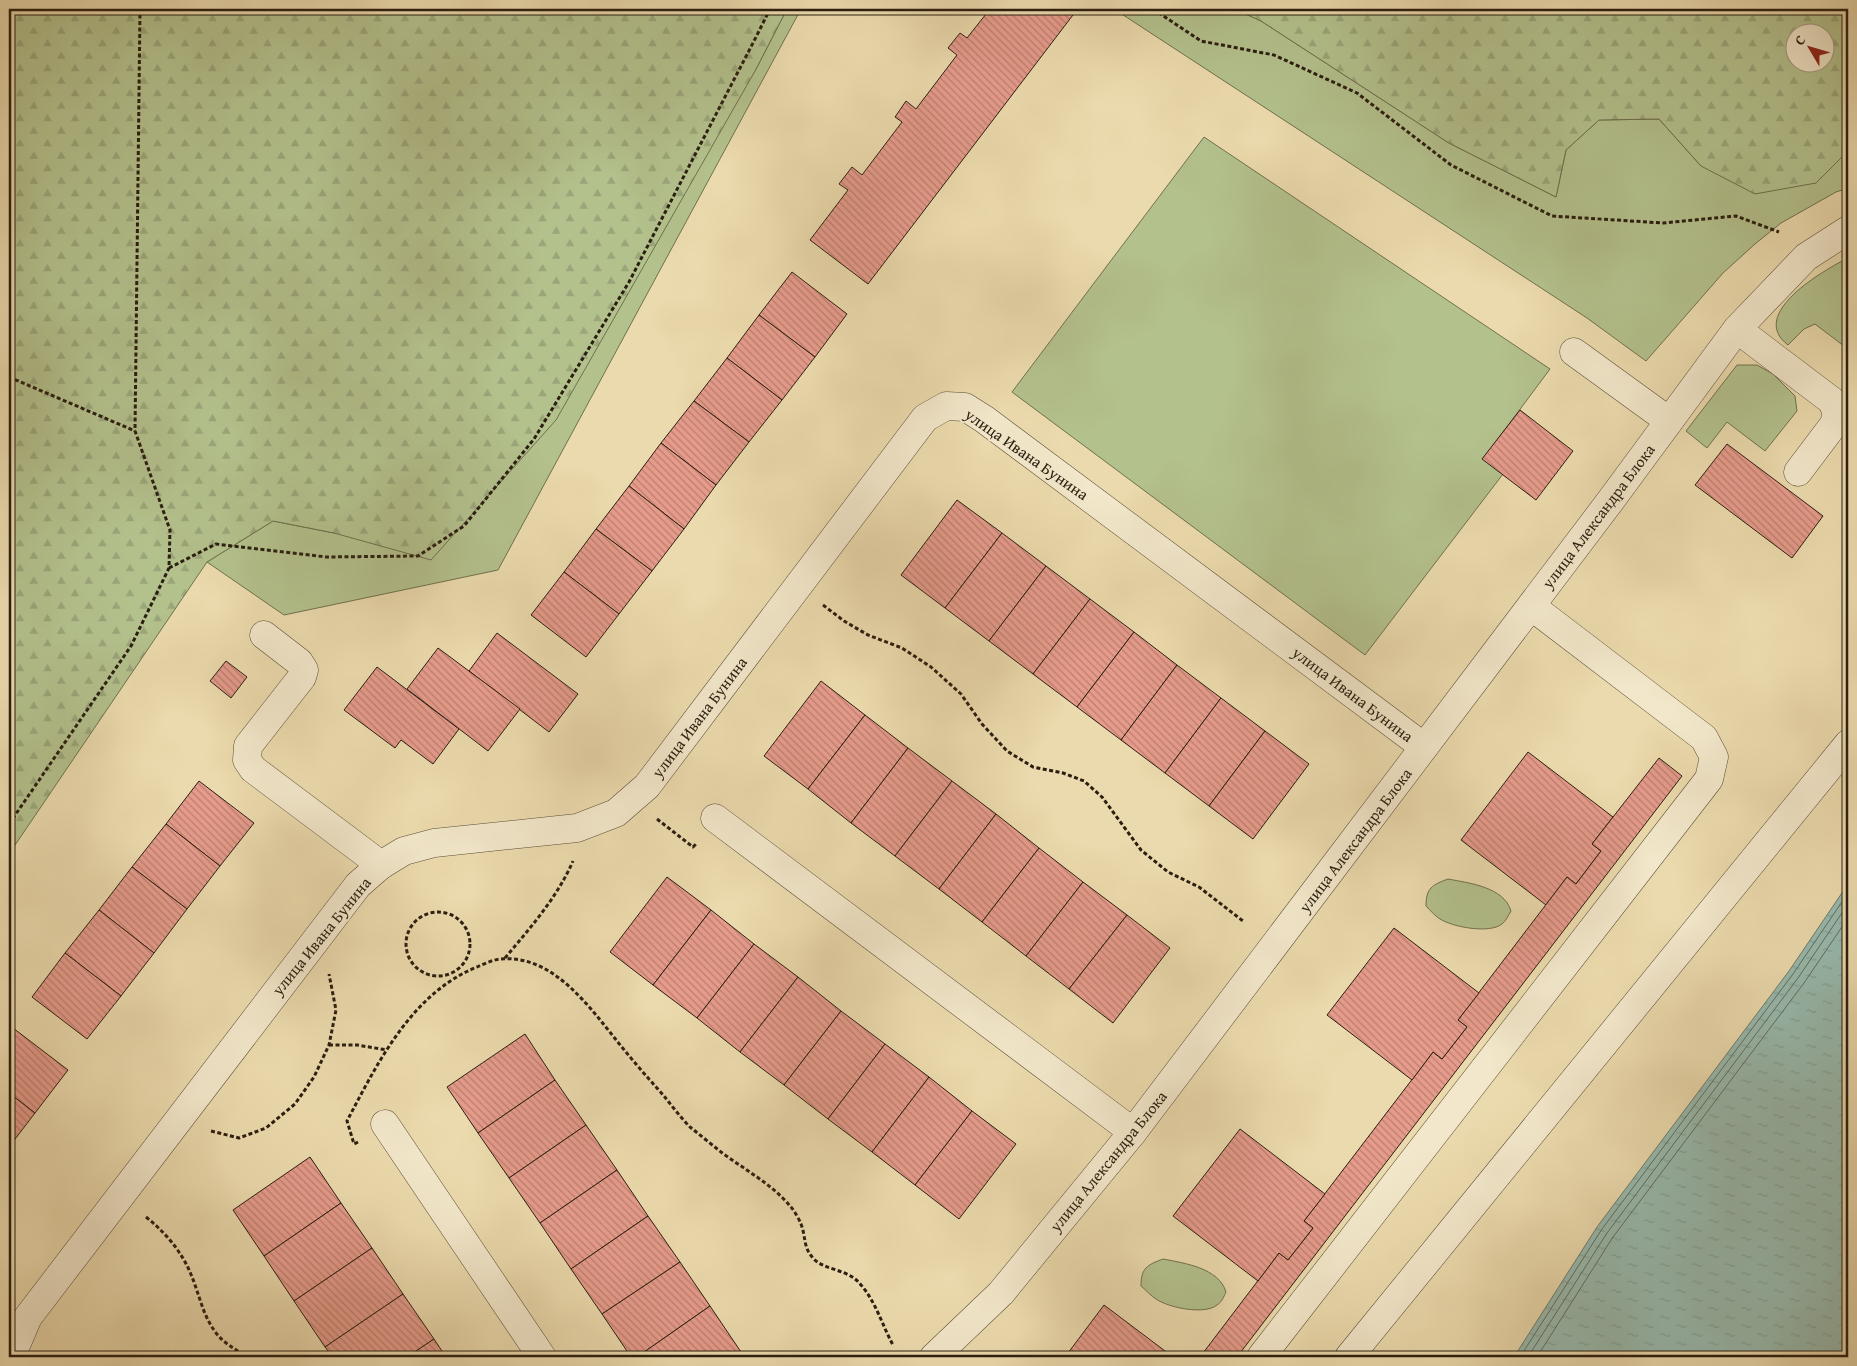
<svg xmlns="http://www.w3.org/2000/svg" width="1857" height="1366" font-family="'Gentium Book Plus',serif">
	<style>
		.green { fill: #b3c18d; stroke: #6f704e }
		.forest { fill: url(#forest-firs); stroke: #6f704e; fill-rule: evenodd }
		.water { fill: url(#water-ripples); stroke: #6c7c6f }
		.lines { fill: none; stroke-linecap: round; stroke-linejoin: round }
		.shore { stroke: #626c5f; stroke-width: 1 }
		.building { fill: url(#building-back-hatch); stroke: #2b1e10 }
		.minor-casing { stroke: #5b4d37; stroke-width: 29 }
		.path { stroke: #2b1e10; stroke-width: 3; stroke-dasharray: 4 2.5; stroke-linecap: butt }
		.minor { stroke: #f2e7ca; stroke-width: 28 }
		.labels { text-anchor: middle; stroke-width: 4; stroke-linejoin: round; paint-order: stroke }
		.street-label { font-size: 16px; fill: #2b1e10; stroke: #f2e7ca }
	</style>
	<defs>
		<pattern id="forest-firs" width="22" height="20" patternUnits="userSpaceOnUse" patternTransform="scale(1.25)"><rect width="22" height="20" fill="#b3c18d"/><path d="M5 1l3.5 6h-7zM16 11l3.5 6h-7z" fill="#9aa579"/></pattern>
		<pattern id="water-ripples" width="26" height="14" patternUnits="userSpaceOnUse" patternTransform="scale(1.25)"><rect width="26" height="14" fill="#98baae"/><path d="M2 4q2-2 4 0t4 0M15 11q2-2 4 0t4 0" fill="none" stroke="#839f95"/></pattern>
		<pattern id="building-back-hatch" width="6" height="6" patternUnits="userSpaceOnUse" patternTransform="scale(1.25)"><rect width="6" height="6" fill="#e69b8b"/><path d="M-1 5l2 2M0 0l6 6M5-1l2 2" fill="none" stroke="#bb7e70"/></pattern>
	</defs>
	<rect width="100%" height="100%" fill="#ebdaad"/>
	<filter id="stains"><feTurbulence type="fractalNoise" baseFrequency=".004" numOctaves="4"/><feColorMatrix values="0 0 0 0 .2 0 0 0 0 .09 0 0 0 0 .02 0 0 0 .5 -.17"/></filter>
	<radialGradient id="worn" r=".72"><stop offset=".6" stop-color="#630" stop-opacity="0"/><stop offset="1" stop-color="#630" stop-opacity=".3"/></radialGradient>
	<g class="green">
		<polygon points="787,9 801,9 498,570 284,615 207,562 273,521 334,533 755,71"/>
		<polygon points="1114,9 1235,9 1261,21 1449,143 1556,197 1566,150 1599,120 1659,119 1701,166 1816,183 1848,151 1848,188 1836,192 1781,223 1755,244 1723,273 1646,361 1587,318"/>
		<polygon points="1204,137 1550,369 1483,459 1503,474 1365,655 1012,392"/>
		<path d="M1848,258V349L1815,324L1804,329L1788,345C1747,314 1824,270 1848,258Z"/>
		<polygon points="1737,365 1757,365 1773,374 1795,396 1797,411 1765,451 1727,422 1707,448 1686,431"/>
		<path d="M1448,879C1469,883 1504,887 1511,911C1508,916 1506,921 1502,924C1489,934 1453,927 1440,919C1435,916 1430,910 1426,906C1426,888 1432,885 1448,879Z"/>
		<path d="M1163,1259C1184,1263 1219,1268 1226,1292C1224,1296 1222,1302 1217,1305C1205,1315 1169,1308 1156,1299C1151,1296 1146,1290 1141,1286C1141,1268 1147,1265 1163,1259Z"/>
	</g>
	<g class="forest">
		<polygon points="9,9 787,9 755,71 556,420 431,560 334,533 273,521 207,562 9,854"/>
		<path d="M1235,9H1848V151L1816,183L1755,194L1701,166L1659,119L1599,120L1566,150L1556,197L1449,143L1261,21ZM1794,32H1824V62H1794Z"/>
	</g>
	<polygon class="water" points="1848,884 1848,1350 1843,1357 1514,1357 1597,1227 1789,971"/>
	<g class="lines">
		<g class="shore">
			<polyline points="1520,1357 1602,1229 1793,974 1848,893"/>
			<polyline points="1528,1357 1607,1233 1798,978 1848,904"/>
			<polyline points="1537,1357 1613,1237 1804,983 1848,918"/>
		</g>
	</g>
	<g class="building">
		<polygon points="990,9 1074,9 1076,11 868,284 810,240 848,190 839,184 852,167 862,175 902,122 895,117 906,101 916,109 957,55 948,48 960,33 967,38"/>
		<polygon points="792,272 847,314 815,357 759,315"/>
		<polygon points="759,315 815,357 782,400 727,358"/>
		<polygon points="727,358 782,400 749,442 694,401"/>
		<polygon points="694,401 749,442 716,485 661,443"/>
		<polygon points="1520,410 1573,451 1536,500 1482,459"/>
		<polygon points="661,443 716,485 684,529 629,486"/>
		<polygon points="1727,444 1823,516 1792,558 1695,485"/>
		<polygon points="629,486 684,529 652,571 596,529"/>
		<polygon points="957,500 1002,533 945,608 901,575"/>
		<polygon points="596,529 652,571 619,614 564,572"/>
		<polygon points="1002,533 1046,566 989,641 945,608"/>
		<polygon points="1046,566 1090,599 1033,674 989,641"/>
		<polygon points="564,572 619,614 586,657 531,615"/>
		<polygon points="1090,599 1134,632 1077,707 1033,674"/>
		<polygon points="1134,632 1177,665 1121,740 1077,707"/>
		<polygon points="497,633 578,694 549,732 469,671"/>
		<polygon points="438,648 520,709 488,751 407,689"/>
		<polygon points="226,661 247,677 231,698 210,681"/>
		<polygon points="1177,665 1221,698 1165,773 1121,740"/>
		<polygon points="377,667 459,729 433,764 401,740 395,748 344,710"/>
		<polygon points="821,681 865,715 808,789 764,756"/>
		<polygon points="1221,698 1265,731 1209,806 1165,773"/>
		<polygon points="865,715 908,748 851,823 808,789"/>
		<polygon points="1265,731 1309,764 1253,839 1209,806"/>
		<polygon points="908,748 952,781 895,856 851,823"/>
		<polygon points="1528,752 1613,817 1592,844 1601,851 1576,884 1567,877 1546,905 1461,840"/>
		<polygon points="1659,758 1682,776 1237,1357 1200,1357 1279,1253 1288,1260 1313,1228 1304,1221 1433,1052 1442,1059 1467,1027 1458,1020 1567,877 1576,884 1601,851 1592,844"/>
		<polygon points="199,781 254,823 220,866 166,824"/>
		<polygon points="952,781 996,814 939,889 895,856"/>
		<polygon points="996,814 1039,848 982,922 939,889"/>
		<polygon points="166,824 220,866 187,909 132,867"/>
		<polygon points="1039,848 1083,882 1026,956 982,922"/>
		<polygon points="132,867 187,909 154,953 99,910"/>
		<polygon points="667,877 711,910 653,985 610,952"/>
		<polygon points="1083,882 1127,915 1069,989 1026,956"/>
		<polygon points="99,910 154,953 121,996 65,953"/>
		<polygon points="711,910 754,944 697,1018 653,985"/>
		<polygon points="1127,915 1170,948 1113,1023 1069,989"/>
		<polygon points="1394,928 1479,993 1458,1020 1467,1027 1442,1059 1433,1052 1412,1080 1327,1015"/>
		<polygon points="754,944 798,977 740,1052 697,1018"/>
		<polygon points="65,953 121,996 87,1039 32,997"/>
		<polygon points="798,977 841,1011 784,1085 740,1052"/>
		<polygon points="841,1011 885,1044 828,1119 784,1085"/>
		<polygon points="13,1028 68,1070 35,1113 9,1093 9,1033"/>
		<polygon points="525,1034 555,1080 478,1133 447,1087"/>
		<polygon points="885,1044 929,1077 872,1152 828,1119"/>
		<polygon points="929,1077 972,1111 915,1185 872,1152"/>
		<polygon points="555,1080 586,1125 509,1178 478,1133"/>
		<polygon points="9,1093 35,1113 9,1147"/>
		<polygon points="972,1111 1016,1144 959,1219 915,1185"/>
		<polygon points="586,1125 617,1170 540,1223 509,1178"/>
		<polygon points="1240,1129 1325,1194 1304,1221 1313,1228 1288,1260 1279,1253 1258,1281 1173,1216"/>
		<polygon points="310,1157 341,1203 264,1256 233,1210"/>
		<polygon points="617,1170 648,1216 571,1269 540,1223"/>
		<polygon points="341,1203 372,1248 294,1301 264,1256"/>
		<polygon points="648,1216 680,1262 602,1314 571,1269"/>
		<polygon points="372,1248 403,1294 325,1347 294,1301"/>
		<polygon points="680,1262 710,1306 637,1357 631,1357 602,1314"/>
		<polygon points="403,1294 434,1339 407,1357 333,1357 325,1347"/>
		<polygon points="1104,1305 1173,1357 1065,1357"/>
		<polygon points="710,1306 741,1352 734,1357 637,1357"/>
		<polygon points="434,1339 446,1357 407,1357"/>
		<polygon points="176,1351 178,1357 160,1357"/>
	</g>
	<g class="lines">
		<g class="minor-casing">
			<g id="minor">
				<polyline points="1737,329 1832,401 1836,411 1835,423 1798,472"/>
				<polyline points="1574,352 1669,421"/>
				<polyline points="264,635 299,662 304,670 302,677 248,746 247,760 253,769 381,865"/>
				<polyline points="715,818 1133,1132"/>
				<polyline points="385,1124 542,1357"/>
				<polyline points="11,1357 28,1317 358,885 381,865 404,851 434,843 577,828 616,813 647,786 925,418 946,406 965,407 984,419 1424,747"/>
				<polyline points="934,1357 1001,1293 1133,1132 1611,500 1737,329 1806,257 1848,230"/>
				<polyline points="1261,1357 1709,779 1714,757 1704,738 1531,606"/>
				<polyline points="1349,1357 1848,744"/>
			</g>
		</g>
		<g class="path">
			<polyline points="1153,9 1201,41 1274,55 1357,93 1451,165 1552,216 1663,223 1736,216 1779,232"/>
			<polyline points="9,377 135,431"/>
			<polyline points="169,568 216,544 326,557 418,556 464,526 534,439 629,282 754,41 770,9"/>
			<polyline points="823,605 844,621 868,635 902,648 931,667 961,694 982,724 1007,751 1033,767 1063,773 1084,781 1102,797 1141,850 1168,872 1199,887 1243,921"/>
			<polyline points="657,819 693,847 697,843"/>
			<polyline points="9,824 131,646 169,568 170,530 135,431 140,9"/>
			<circle cx="438" cy="944" r="32"/>
			<path d="M505,958C530,928 557,898 573,861"/>
			<polyline points="329,1045 357,1045 387,1050"/>
			<polyline points="211,1131 239,1138 266,1128 295,1104 314,1077 329,1045 336,1010 329,974"/>
			<path d="M358,1142L354,1144L347,1121C378,1062 412,993 477,967C484,964 492,960 500,959C552,954 588,1005 617,1041C632,1060 648,1078 664,1096C672,1106 681,1118 690,1127C700,1135 711,1144 721,1152C745,1170 772,1184 791,1207C795,1212 799,1219 801,1224C806,1237 803,1247 813,1258C824,1271 848,1268 861,1285C876,1302 882,1325 893,1345"/>
			<path d="M146,1217C166,1233 183,1253 192,1277C199,1294 203,1315 214,1330C222,1343 235,1348 246,1357"/>
		</g>
		<use href="#minor" class="minor"/>
	</g>
	<g class="labels">
		<g class="street-label">
			<text transform="translate(1027 454) rotate(35)" y="6">улица Ивана Бунина</text>
			<text transform="translate(1598 516) rotate(-53)" y="6">улица Александра Блока</text>
			<text transform="translate(1353 694) rotate(37)" y="6">улица Ивана Бунина</text>
			<text transform="translate(699 717) rotate(-53)" y="6">улица Ивана Бунина</text>
			<text transform="translate(1355 840) rotate(-53)" y="6">улица Александра Блока</text>
			<text transform="translate(321 936) rotate(-51)" y="6">улица Ивана Бунина</text>
			<text transform="translate(1108 1161) rotate(-51)" y="6">улица Александра Блока</text>
		</g>
	</g>
	<rect width="1857" height="1366" fill="none" stroke="#ebdaad" stroke-width="30"/>
	<rect x="10" y="10" width="1837" height="1346" fill="none" stroke="#2b1e10" stroke-width="2.5"/>
	<rect x="15" y="15" width="1827" height="1336" fill="none" stroke="#2b1e10"/>
	<g transform="translate(1810 48) rotate(308)"><circle r="24" fill="#f2e7ca" stroke="#a29780"/>
	<path d="M0-4L9 19L0 12L-9 19Z" fill="#8f2418"/>
	<text y="-8" font-size="14" font-weight="bold" text-anchor="middle" fill="#2b1e10">С</text>
	</g>
	<rect width="100%" height="100%" filter="url(#stains)"/>
	<rect width="100%" height="100%" fill="url(#worn)"/>
</svg>
